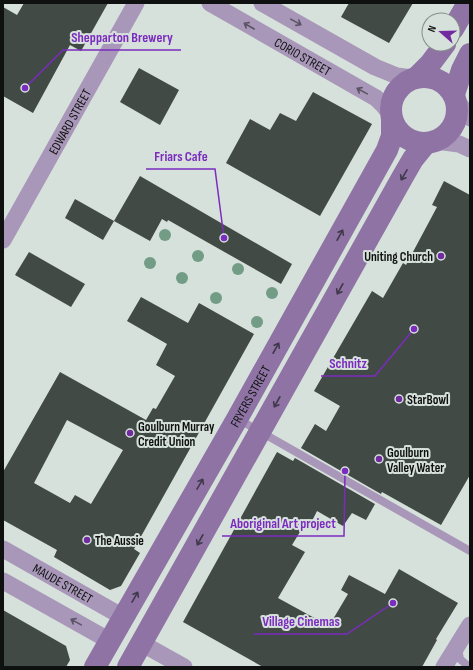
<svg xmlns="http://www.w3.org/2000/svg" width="473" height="670" font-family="'Sofia Sans Condensed',sans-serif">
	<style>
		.building { fill: #414a45; fill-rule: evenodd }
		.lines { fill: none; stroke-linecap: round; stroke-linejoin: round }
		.lane { stroke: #a897b8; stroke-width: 8 }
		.street { stroke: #a897b8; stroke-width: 17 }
		.secondary { stroke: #8e73a4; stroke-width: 22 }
		.tree { fill: #739c87 }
		.oneway { stroke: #5b5464 }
		.oneway2 { stroke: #41384b }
		.poi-dot { fill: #722b9e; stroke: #d7e1db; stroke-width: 1.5 }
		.labels { text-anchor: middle; stroke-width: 4; stroke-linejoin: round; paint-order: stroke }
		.street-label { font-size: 13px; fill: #0e110f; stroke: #d7e1db }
		.poi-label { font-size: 13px; font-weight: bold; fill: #0e110f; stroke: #d7e1db; text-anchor: start }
		.leader { fill: none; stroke: #7b2cbf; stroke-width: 1.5 }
		.callout-dot { fill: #7b2cbf; stroke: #d7e1db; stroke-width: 1.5 }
		.callout-label { font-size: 14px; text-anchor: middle; font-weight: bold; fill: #7b2cbf; stroke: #d7e1db; stroke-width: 4; stroke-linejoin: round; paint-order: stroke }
	</style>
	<rect width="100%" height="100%" fill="#d7e1db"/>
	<g class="building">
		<polygon points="24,3 108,3 81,51 70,45 33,113 3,96 3,7 17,15"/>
		<polygon points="349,3 413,3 389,43 341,17"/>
		<polygon points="139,68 179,90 160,125 120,102"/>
		<polygon points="313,92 372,124 320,216 226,163 250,119 270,130 280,113 296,121"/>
		<polygon points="140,176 292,264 281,284 168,220 167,222 162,219 150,241 114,221 103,240 65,218 75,199 114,221"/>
		<polygon points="444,181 470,195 470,475 441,525 382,492 381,494 301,448 315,424 326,431 340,406 314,391 372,291 383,298 403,263 406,265 437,207 432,205"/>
		<polygon points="29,252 85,284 71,307 15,275"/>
		<path d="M141,297L188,323L199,303L254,334L134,549L140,553L121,586L110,590L54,557L57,550L3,520V472L60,372L146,420L153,408L156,409L175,376L156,365L167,344L127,321ZM67,420L123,450L91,504L75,495L70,503L34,483Z"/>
		<polygon points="277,452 293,461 295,458 375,504 366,520 352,513 343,526 317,511 310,525 306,522 292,545 305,552 278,598 329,626 348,594 341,590 349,575 385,594 399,569 458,603 436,639 437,640 422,667 263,667 183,622"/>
		<polygon points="3,610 66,646 70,660 66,667 3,667"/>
	</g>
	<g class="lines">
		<g class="lane">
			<polyline points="238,419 470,551"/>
			<polyline points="458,648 460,659 469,667"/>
		</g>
		<g class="street">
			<path id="s1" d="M210,3L376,98L384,106L391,115"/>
			<polyline points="262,3 375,67 397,76 412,78"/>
			<polyline points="456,100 470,118"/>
			<polyline points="436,141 459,144 470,149"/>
			<path id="s2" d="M3,240L136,3"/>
			<path id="s3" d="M3,549L123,617"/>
			<polyline points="3,581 110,641"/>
			<polyline points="141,643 184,667"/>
			<polyline points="444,667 470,625"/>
		</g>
		<g class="secondary">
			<polyline points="453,29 468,3"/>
			<circle cx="424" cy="110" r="33"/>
			<polyline points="417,77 430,64 445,44"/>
			<polyline points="454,94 462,70 470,54"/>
			<path id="s4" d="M95,667L237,419L387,150L392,136V121"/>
			<polyline points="128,667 402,178 413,159 426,143"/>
		</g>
	</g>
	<g class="tree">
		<circle cx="165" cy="235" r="6"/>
		<circle cx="198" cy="256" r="6"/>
		<circle cx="150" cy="263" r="6"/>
		<circle cx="238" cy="269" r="6"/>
		<circle cx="182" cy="278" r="6"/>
		<circle cx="272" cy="293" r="6"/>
		<circle cx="216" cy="298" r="6"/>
		<circle cx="257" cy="322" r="6"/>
	</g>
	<defs><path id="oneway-shaft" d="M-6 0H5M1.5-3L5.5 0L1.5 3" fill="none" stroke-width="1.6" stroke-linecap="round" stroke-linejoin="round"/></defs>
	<g class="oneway">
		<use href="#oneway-shaft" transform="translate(296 22) rotate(29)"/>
		<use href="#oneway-shaft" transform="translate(249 26) rotate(-150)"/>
		<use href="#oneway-shaft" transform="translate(362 91) rotate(-151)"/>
		<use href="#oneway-shaft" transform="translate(76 622) rotate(-151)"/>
	</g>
	<g class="oneway2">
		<use href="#oneway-shaft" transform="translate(404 175) rotate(120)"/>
		<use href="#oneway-shaft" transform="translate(340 235) rotate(-61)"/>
		<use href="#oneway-shaft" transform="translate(340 289) rotate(119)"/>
		<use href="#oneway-shaft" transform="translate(276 348) rotate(-61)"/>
		<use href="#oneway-shaft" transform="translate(277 402) rotate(119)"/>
		<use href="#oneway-shaft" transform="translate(200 484) rotate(-60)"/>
		<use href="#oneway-shaft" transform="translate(200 540) rotate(119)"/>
		<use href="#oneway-shaft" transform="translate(135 597) rotate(-60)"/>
	</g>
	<g class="poi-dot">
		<circle cx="441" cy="256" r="4"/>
		<circle cx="399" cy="399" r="4"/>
		<circle cx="130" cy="433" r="4"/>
		<circle cx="379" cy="459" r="4"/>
		<circle cx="87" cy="540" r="4"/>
	</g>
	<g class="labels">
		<g class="street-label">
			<text dy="5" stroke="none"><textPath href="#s1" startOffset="107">CORIO STREET</textPath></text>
			<text dy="5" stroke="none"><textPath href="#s2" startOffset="136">EDWARD STREET</textPath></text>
			<text dy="5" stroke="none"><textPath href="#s4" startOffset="312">FRYERS STREET</textPath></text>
			<text dy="5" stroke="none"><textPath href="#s3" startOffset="69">MAUDE STREET</textPath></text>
		</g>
		<g class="poi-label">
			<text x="433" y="261" text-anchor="end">Uniting Church</text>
			<text x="407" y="404">StarBowl</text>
			<text x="138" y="431">Goulburn Murray<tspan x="138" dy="15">Credit Union</tspan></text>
			<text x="387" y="457">Goulburn<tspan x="387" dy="15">Valley Water</tspan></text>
			<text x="95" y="545">The Aussie</text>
		</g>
	</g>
	<path class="leader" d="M25 88L63 50H181M224 238L215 169H146M414 329L375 376H321M345 471L344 536H222M393 603L347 634H254"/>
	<g class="callout-dot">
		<circle cx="25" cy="88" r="4"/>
		<circle cx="224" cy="238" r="4"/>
		<circle cx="414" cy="329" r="4"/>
		<circle cx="345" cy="471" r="4"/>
		<circle cx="393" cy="603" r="4"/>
	</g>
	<g class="callout-label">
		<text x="122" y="42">Shepparton Brewery</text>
		<text x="181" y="161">Friars Cafe</text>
		<text x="348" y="368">Schnitz</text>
		<text x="283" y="528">Aboriginal Art project</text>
		<text x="301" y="626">Village Cinemas</text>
	</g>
	<rect width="473" height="670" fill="none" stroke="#0e110f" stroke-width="8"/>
	<g transform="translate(441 32) rotate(290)"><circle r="19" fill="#d7e1db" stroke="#878e89"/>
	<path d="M0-3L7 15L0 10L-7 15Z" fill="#722b9e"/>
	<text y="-6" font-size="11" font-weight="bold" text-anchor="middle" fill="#0e110f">N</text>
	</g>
</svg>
